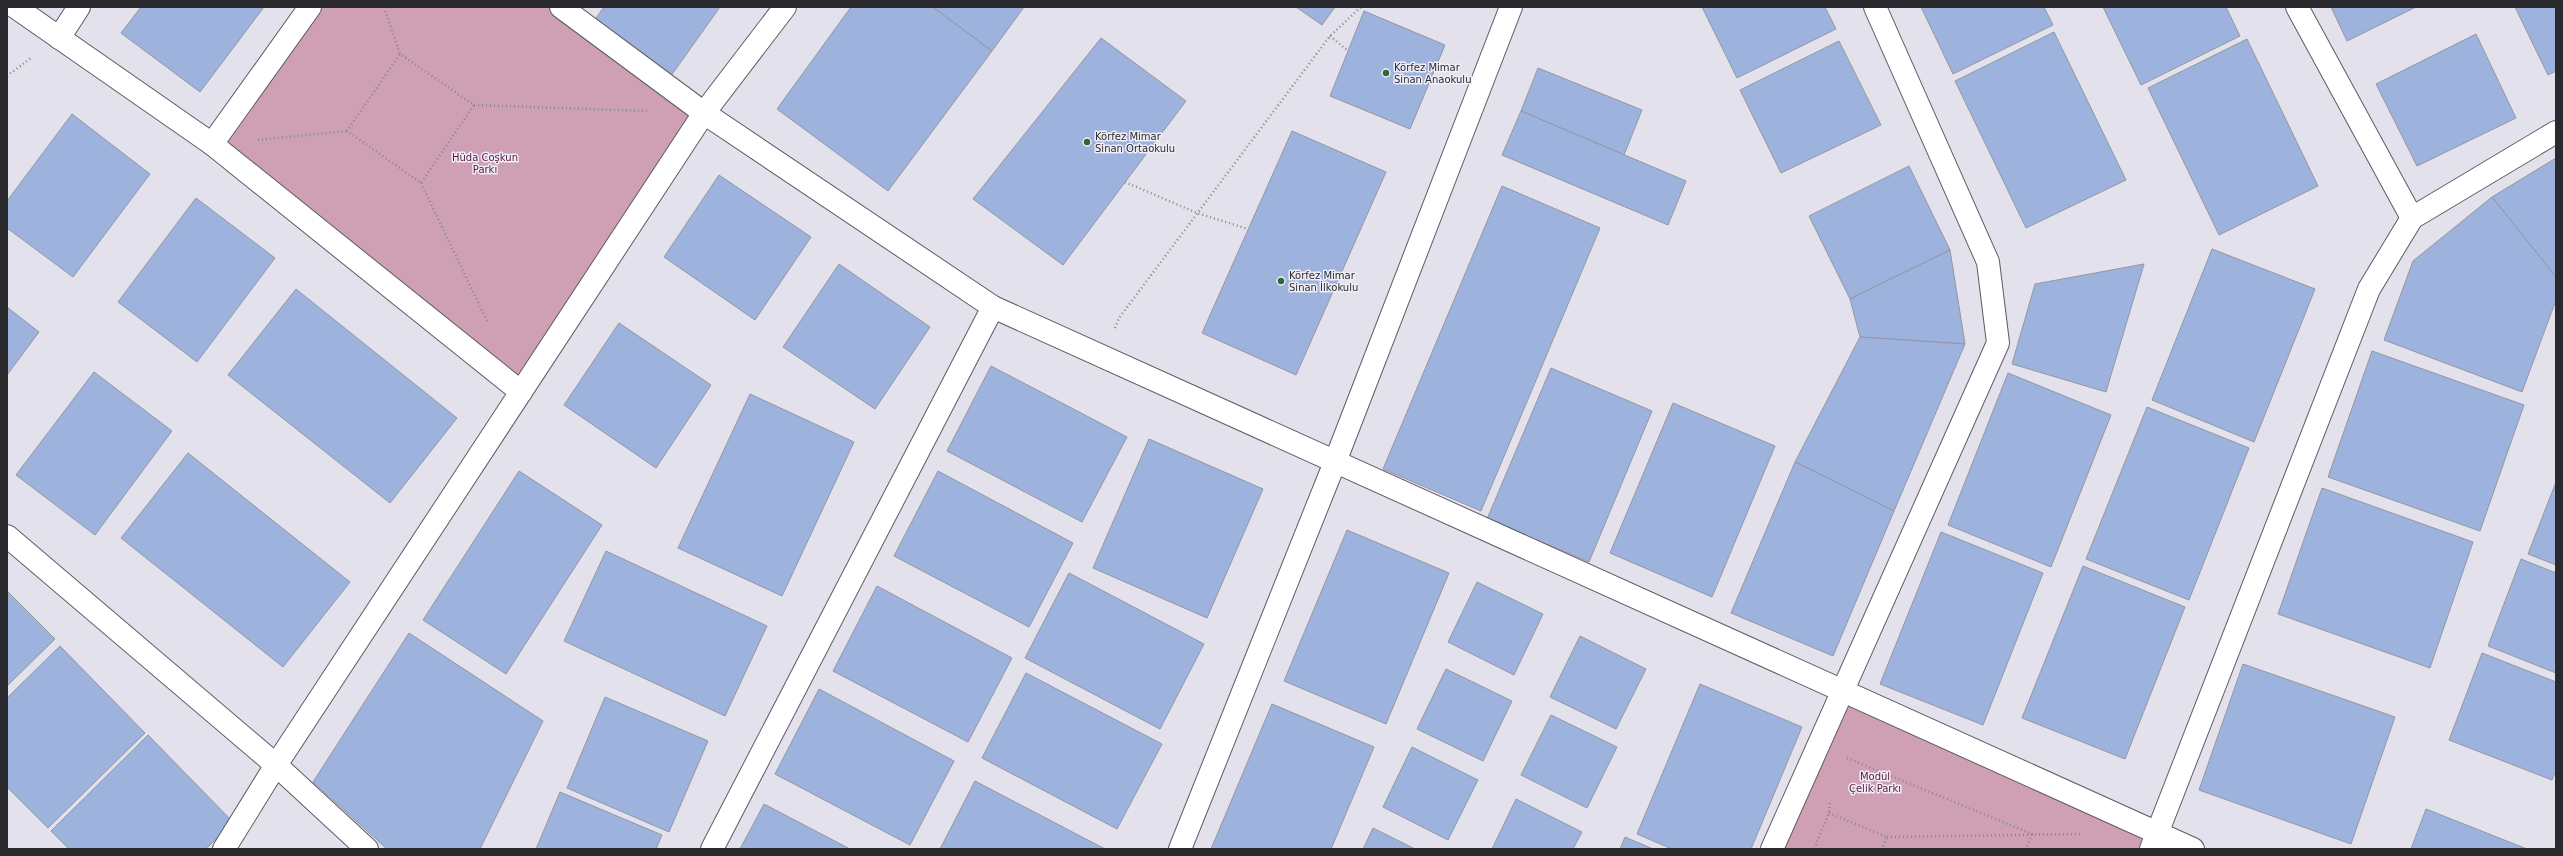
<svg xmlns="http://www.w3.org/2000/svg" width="2563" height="856" font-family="'DejaVu Sans',sans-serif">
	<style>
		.green { fill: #cfa0b3 }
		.building { fill: #9eb2de; stroke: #9397a1 }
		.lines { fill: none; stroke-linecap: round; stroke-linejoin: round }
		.street-casing { stroke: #5d5b64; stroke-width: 24 }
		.path { stroke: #87868e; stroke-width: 2.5; stroke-dasharray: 1 3; stroke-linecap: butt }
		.street { stroke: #fff; stroke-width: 22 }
		.poi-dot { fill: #286b36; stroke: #f0eef9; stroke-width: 1.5 }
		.labels { text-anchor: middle; stroke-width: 3; stroke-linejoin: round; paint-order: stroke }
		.poi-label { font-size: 10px; fill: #2a292d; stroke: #f0eef9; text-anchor: start }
		.park-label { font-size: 10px; fill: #561837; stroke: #f0eef9 }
	</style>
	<rect width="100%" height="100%" fill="#e3e1ec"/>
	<g class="green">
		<polygon points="310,7 561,7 704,113 521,392 212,144"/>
		<polygon points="1841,691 2157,834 2151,849 1772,849"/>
	</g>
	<g class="building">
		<polygon points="141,7 264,7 200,92 121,33"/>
		<polygon points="604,7 720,7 668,80 591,25"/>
		<polygon points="851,7 933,7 992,51 888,191 777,109"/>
		<polygon points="933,7 1024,7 992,51"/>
		<polygon points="1296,7 1335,7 1322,25"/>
		<polygon points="1702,7 1825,7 1836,29 1737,78"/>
		<polygon points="1921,7 2044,7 2053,25 1953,74"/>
		<polygon points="2103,7 2226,7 2240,36 2141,85"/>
		<polygon points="2331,7 2416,7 2347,41"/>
		<polygon points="2515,7 2556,7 2556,71 2548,75"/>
		<polygon points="1364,11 1445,45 1410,129 1330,96"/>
		<polygon points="2054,32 2126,180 2026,228 1955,81"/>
		<polygon points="2476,34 2516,118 2417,166 2376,84"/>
		<polygon points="1101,38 1186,101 1063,265 973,199"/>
		<polygon points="2247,39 2318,186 2219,235 2148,88"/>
		<polygon points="1839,41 1881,125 1781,173 1740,90"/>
		<polygon points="1538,68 1642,110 1624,155 1521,111"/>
		<polygon points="1521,111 1686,181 1668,225 1502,155"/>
		<polygon points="72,114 150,174 73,277 7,228 7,201"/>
		<polygon points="1292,131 1386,172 1296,375 1202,333"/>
		<polygon points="2556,158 2556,277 2492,197"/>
		<polygon points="1909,166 1950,250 1850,299 1809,216"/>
		<polygon points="719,175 811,237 755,320 664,257"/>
		<polygon points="1502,186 1600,228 1481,511 1383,469"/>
		<polygon points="2492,197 2556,277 2556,300 2522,392 2384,340 2413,261"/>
		<polygon points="196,198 275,258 197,362 118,302"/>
		<polygon points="2212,249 2315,289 2254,442 2152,400"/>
		<polygon points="1950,250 1965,344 1860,337 1850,299"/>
		<polygon points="839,264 930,327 875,409 783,347"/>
		<polygon points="2144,264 2106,392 2012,364 2035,284"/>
		<polygon points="296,289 457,418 390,503 228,375"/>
		<polygon points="7,307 39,332 7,375"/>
		<polygon points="619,323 711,385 656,468 564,405"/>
		<polygon points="1860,337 1965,344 1894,511 1795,462"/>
		<polygon points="2372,351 2524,405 2480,531 2328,477"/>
		<polygon points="991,366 1127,437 1082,522 947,451"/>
		<polygon points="1551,368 1652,411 1589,562 1487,519"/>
		<polygon points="94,372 172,431 95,535 16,475"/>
		<polygon points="2008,373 2111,415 2051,567 1948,525"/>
		<polygon points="750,394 854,442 782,596 678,548"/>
		<polygon points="1673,403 1775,446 1712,597 1610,553"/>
		<polygon points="2147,407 2249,448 2189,600 2086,559"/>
		<polygon points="1149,439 1263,489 1207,618 1093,568"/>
		<polygon points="188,453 350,582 283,667 121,538"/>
		<polygon points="1795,462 1894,511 1833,656 1731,613"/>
		<polygon points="519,471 602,525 506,674 423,620"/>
		<polygon points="938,471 1073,543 1029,627 894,556"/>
		<polygon points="2556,482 2556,565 2528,554"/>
		<polygon points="2322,488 2473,542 2430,668 2278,614"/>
		<polygon points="1347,530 1449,573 1386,724 1284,681"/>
		<polygon points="1941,532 2043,573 1983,725 1880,684"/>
		<polygon points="606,551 767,626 725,716 564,641"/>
		<polygon points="2521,559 2556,573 2556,673 2488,646"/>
		<polygon points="2083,566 2185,607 2125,759 2022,718"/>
		<polygon points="1069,573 1204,644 1160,729 1025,658"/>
		<polygon points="1477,582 1543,614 1514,675 1448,642"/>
		<polygon points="877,586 1012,658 968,742 833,671"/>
		<polygon points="7,591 55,639 7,686"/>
		<polygon points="409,633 543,721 480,849 387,849 313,782"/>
		<polygon points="1580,636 1646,669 1616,729 1550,697"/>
		<polygon points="60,646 145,733 48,828 7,787 7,698"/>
		<polygon points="2482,653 2556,682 2556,770 2552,780 2449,740"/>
		<polygon points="2243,664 2395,717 2351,844 2199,790"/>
		<polygon points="1446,669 1512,701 1483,761 1417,729"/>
		<polygon points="1026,673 1162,744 1117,829 982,758"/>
		<polygon points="1700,684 1802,727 1751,849 1672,849 1637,834"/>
		<polygon points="819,689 954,761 910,845 775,774"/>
		<polygon points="605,697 708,741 669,832 567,788"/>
		<polygon points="1272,704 1374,747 1331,849 1211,849"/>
		<polygon points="1551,715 1617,747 1587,808 1521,775"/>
		<polygon points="148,735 233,822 206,849 69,849 51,831"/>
		<polygon points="1412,747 1478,780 1448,840 1383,807"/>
		<polygon points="975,781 1105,849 940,849"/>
		<polygon points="560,792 662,835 656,849 536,849"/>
		<polygon points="1516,799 1582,832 1573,849 1492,849"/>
		<polygon points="764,804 850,849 740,849"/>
		<polygon points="2426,809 2527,849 2411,849"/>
		<polygon points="1373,828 1415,849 1363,849"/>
		<polygon points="1625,837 1653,849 1620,849"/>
	</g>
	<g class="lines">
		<g class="street-casing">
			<g id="street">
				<polyline points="15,7 212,144 521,392"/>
				<polyline points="561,7 704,113 993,307 2193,849"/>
				<polyline points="2297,7 2412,218"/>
				<polyline points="59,38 79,7"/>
				<polyline points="212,144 310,7"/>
				<polyline points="7,536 276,765 367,849"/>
				<polyline points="224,849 276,765 704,113 785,7"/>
				<polyline points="712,849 993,307"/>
				<polyline points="1180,849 1335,462 1511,7"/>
				<polyline points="1772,849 1998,343 1988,262 1875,7"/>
				<polyline points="2151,849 2369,289 2412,218 2556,132"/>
			</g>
		</g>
		<g class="path">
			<polyline points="384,7 400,54 474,105 421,183 347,131 400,54"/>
			<polyline points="1330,36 1348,51"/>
			<polyline points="7,76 31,58"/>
			<polyline points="474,105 647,111"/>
			<polyline points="258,140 347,131"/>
			<polyline points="1125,182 1197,213 1248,229"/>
			<polyline points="421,183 488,323"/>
			<polyline points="1115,328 1119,318 1330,36 1361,7"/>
			<polyline points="1847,758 2032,834 2026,849"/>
			<polyline points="1829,813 1887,837 1882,849"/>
			<polyline points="1887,837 2080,834"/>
			<polyline points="1814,849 1829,813 1830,800"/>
		</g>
		<use href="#street" class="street"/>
	</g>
	<g class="poi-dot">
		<circle cx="1386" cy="73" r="4"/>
		<circle cx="1087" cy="142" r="4"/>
		<circle cx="1281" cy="281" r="4"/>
	</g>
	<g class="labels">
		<g class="poi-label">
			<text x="1394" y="71">Körfez Mimar<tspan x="1394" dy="12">Sinan Anaokulu</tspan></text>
			<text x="1095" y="140">Körfez Mimar<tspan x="1095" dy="12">Sinan Ortaokulu</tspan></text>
			<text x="1289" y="279">Körfez Mimar<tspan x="1289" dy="12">Sinan İlkokulu</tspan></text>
		</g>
		<g class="park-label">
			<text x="485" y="161">Hüda Coşkun<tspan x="485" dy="12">Parkı</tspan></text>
			<text x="1875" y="780">Modül<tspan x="1875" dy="12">Çelik Parkı</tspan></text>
		</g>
	</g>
	<rect width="2563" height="856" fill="none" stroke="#2a292d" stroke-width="16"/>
</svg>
